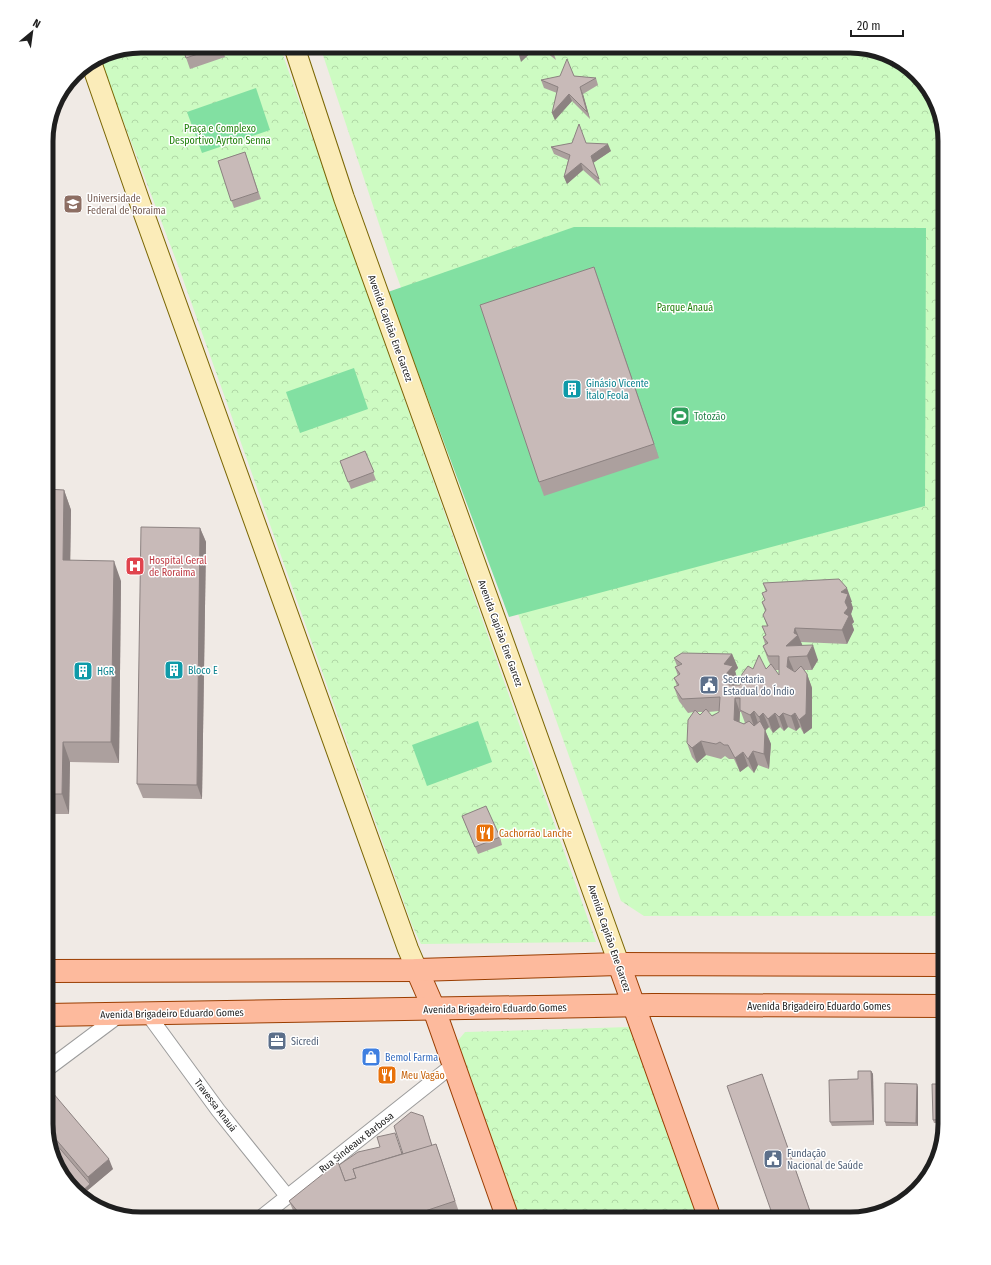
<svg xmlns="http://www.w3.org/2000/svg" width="991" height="1265" font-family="'Fira Sans Condensed',sans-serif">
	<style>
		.park { fill: url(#park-crowns) }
		.pitch { fill: #82e0a2 }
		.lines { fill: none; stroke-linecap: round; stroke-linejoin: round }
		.street-casing { stroke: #9c9c9c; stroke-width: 16 }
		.secondary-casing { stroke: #7a6603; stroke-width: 22 }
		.primary-casing { stroke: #9a3d00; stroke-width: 24 }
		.street { stroke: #fff; stroke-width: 14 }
		.secondary { stroke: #fbecb9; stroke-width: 20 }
		.primary { stroke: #fdba9d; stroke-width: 22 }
		.wall { fill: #aca09e; fill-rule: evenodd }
		.shaded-wall { fill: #8c8281 }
		.building { fill: #c8bab8; stroke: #8c8281 }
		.labels { text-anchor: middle; stroke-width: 3; stroke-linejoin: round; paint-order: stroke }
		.park-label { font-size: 10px; fill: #20810a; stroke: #fff }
		.education-label { font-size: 10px; fill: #785e54; stroke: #fff; text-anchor: start }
		.street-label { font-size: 10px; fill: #1f1f1f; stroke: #fff }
		.culture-label { font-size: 10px; fill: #0d838f; stroke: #fff; text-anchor: start }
		.leisure-label { font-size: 10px; fill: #27864d; stroke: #fff; text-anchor: start }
		.health-label { font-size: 10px; fill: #be3a42; stroke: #fff; text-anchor: start }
		.service-label { font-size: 10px; fill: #4e5e75; stroke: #fff; text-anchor: start }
		.food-label { font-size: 10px; fill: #c56008; stroke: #fff; text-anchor: start }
		.shop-label { font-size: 10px; fill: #366cbe; stroke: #fff; text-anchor: start }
		.rim { fill: none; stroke: #1f1f1f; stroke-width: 5 }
	</style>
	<defs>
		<pattern id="park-crowns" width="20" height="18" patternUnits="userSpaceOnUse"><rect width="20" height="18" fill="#cdfbc2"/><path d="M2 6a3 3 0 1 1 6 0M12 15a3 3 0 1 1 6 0" fill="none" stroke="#b0d7a6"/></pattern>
	</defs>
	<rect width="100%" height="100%" fill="#f0eae5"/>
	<g class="park">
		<polygon points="142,46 281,46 284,58 596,942 421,944 412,925 179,268 99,57 105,53"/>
		<polygon points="320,46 856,46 897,59 929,89 945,142 945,916 644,916 621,901 390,257"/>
		<polygon points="629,1027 700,1219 517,1219 456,1043 465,1032"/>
	</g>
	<g class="pitch">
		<polygon points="256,88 270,130 202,153 187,112"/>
		<polygon points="574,227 926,228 925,506 509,617 388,292"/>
		<polygon points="354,368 368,409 300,433 286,392"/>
		<polygon points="478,721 492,762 427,786 412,745"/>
	</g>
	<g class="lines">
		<g class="street-casing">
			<g id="street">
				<polyline points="147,1013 218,1110 287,1196"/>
				<polyline points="46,1070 121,1014"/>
				<polyline points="259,1219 453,1065"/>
			</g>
		</g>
		<g class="secondary-casing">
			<g id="secondary">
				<polyline points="294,46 344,198 619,964"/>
				<polyline points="91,62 139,200 408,949 417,970"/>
			</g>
		</g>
		<g class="primary-casing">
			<g id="primary">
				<polyline points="619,964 710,1219"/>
				<polyline points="417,970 434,1009 508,1219"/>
				<polyline points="46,971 417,970 619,964 945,965"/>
				<polyline points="46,1015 653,1005 945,1006"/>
			</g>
		</g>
		<use href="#street" class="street"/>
		<use href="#secondary" class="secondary"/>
		<use href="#primary" class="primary"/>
	</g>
	<g class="wall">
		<polygon points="182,46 222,46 225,57 190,69"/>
		<polygon points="538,46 551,46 556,60"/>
		<polygon points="574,76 596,78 598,85 583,94 590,119 572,101 555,120 552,113 557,93 544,88 541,80"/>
		<polygon points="586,143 611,151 593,163 601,186 583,170 567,184 564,177 568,160 554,154 551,147"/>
		<polygon points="245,152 261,199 234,208 218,161"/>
		<polygon points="594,267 659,458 544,496 539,482"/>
		<polygon points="365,451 376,480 351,489 340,461"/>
		<polygon points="46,489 64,490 71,510 70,560 121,581 119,763 70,762 69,814 46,814"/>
		<polygon points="200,528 206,542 202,799 143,798 137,784"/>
		<path d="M763,583L852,602H851L853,608L851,614L854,622L852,624L854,630L847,644L801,642L802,646L818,660L812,670H804L807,674L812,688V728L804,734L800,727L796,731L788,727L784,731L780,727L773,733L769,727L765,730L771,744L769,769L758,765L754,773L748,766L740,772L734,759H729L725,756L721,759L706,755L697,763L692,757L687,743L693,712L688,713L679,701L674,687L677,686L674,678L678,676L675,667L677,666L674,658L732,654L738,668L735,671L738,681L736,683V685H740L753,669H766L770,664L768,660L763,646L765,644L763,637L766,635L762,626H767L763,615L765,611L762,602L765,600L766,592ZM775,670H779V675ZM719,711V712L712,716L708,712ZM697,712H703L700,715ZM740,712H741L745,723L744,724L739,722Z"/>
		<polygon points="462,816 500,837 502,845 478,854"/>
		<polygon points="871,1071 873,1074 874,1125 832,1126 830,1122 858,1079"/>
		<polygon points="762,1074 813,1219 774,1219"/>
		<polygon points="945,1084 945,1123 934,1123 933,1120"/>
		<polygon points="918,1087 918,1126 886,1126 885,1122"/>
		<polygon points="423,1116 432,1145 436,1144 460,1215 448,1219 298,1219 295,1215 289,1201 339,1165 402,1151"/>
		<polygon points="46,1124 113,1169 82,1195 66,1181 61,1175"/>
	</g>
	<g class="shaded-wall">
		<polygon points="528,46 538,46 521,62 519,55"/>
		<polygon points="580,87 583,94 590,119 587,112"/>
		<polygon points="569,94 572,101 555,120 552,113"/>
		<polygon points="608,144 611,151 593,163 601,186 591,156"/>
		<polygon points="581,163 583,170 567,184 564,177"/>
		<polygon points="594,267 599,281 659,458 654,444"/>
		<polygon points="64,490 71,510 70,580 63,560"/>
		<polygon points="200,528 206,542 202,799 197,785"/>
		<polygon points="114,561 121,581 119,763 111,742"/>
		<polygon points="847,588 852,602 851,602 853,608 851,614 854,622 852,624 854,630 847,644 842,630 844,613 841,592"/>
		<polygon points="795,628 804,649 786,646 794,633"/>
		<polygon points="813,645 818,660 812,670 807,656"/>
		<polygon points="732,654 738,668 735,671 738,681 736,683 738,691 735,698 740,712 739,734 734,720 729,685 724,664"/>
		<polygon points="788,657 794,671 787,667"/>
		<polygon points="807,674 812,688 812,728 804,734 799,720"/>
		<polygon points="754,711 759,726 755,729 750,715"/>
		<polygon points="763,713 769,727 764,732 759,717"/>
		<polygon points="775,713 780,727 773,733 768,719"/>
		<polygon points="783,713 788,727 784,731 779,717"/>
		<polygon points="795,713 800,727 796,731 791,716"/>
		<polygon points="765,730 771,744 769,769 764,754"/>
		<polygon points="701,741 706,755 697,763 692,748"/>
		<polygon points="63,742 70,762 69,814 62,794"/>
		<polygon points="753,751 758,765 754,773 748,759"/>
		<polygon points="743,752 748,766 740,772 735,758"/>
		<polygon points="871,1071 873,1074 874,1125 873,1121"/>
		<polygon points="917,1084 918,1087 918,1126 916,1123"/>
		<polygon points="109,1159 113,1169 82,1195 80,1193 90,1184 88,1177"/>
	</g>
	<g class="building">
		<polygon points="182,46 221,46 186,58"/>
		<polygon points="521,46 528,46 519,55"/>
		<polygon points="545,46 551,46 553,52"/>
		<polygon points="567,59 574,76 596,78 580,87 587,112 569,94 552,113 558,87 541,80 560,76"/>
		<polygon points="579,124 586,143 608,144 591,156 599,179 581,163 564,177 570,155 551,147 572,143"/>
		<polygon points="245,152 258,192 231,201 218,161"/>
		<polygon points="594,267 654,444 539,482 480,305"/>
		<polygon points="365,451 374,472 348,482 340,461"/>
		<polygon points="46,489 64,490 63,560 114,561 111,742 63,742 62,794 46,794"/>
		<polygon points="141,527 200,528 197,785 137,784"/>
		<polygon points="839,579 847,588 841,592 848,594 845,602 848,608 844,613 849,616 842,630 795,628 794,633 798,635 786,646 813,645 807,656 788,657 787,667 795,672 801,666 807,674 806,714 799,720 795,713 791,716 783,713 779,717 775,713 768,719 763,713 759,717 754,711 750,715 740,710 740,698 735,698 734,720 744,724 749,721 754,726 760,721 765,730 764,754 753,751 748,759 743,752 735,758 728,745 724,745 720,742 716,744 701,741 692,748 687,743 688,720 695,710 700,715 706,709 712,716 719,712 720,697 682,699 674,687 679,685 674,678 680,674 675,667 682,664 674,658 682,653 732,654 724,664 733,666 726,674 733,676 729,685 740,685 742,674 748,666 753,669 759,655 766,669 771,664 779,675 779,656 768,656 763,646 768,643 763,637 766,635 762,626 768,626 763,615 766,610 762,602 765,600 762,593 767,591 763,583"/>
		<polygon points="486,806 500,837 475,847 462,816"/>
		<polygon points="858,1071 871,1071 873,1121 830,1122 829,1080 858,1079"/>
		<polygon points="762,1074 811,1214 797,1219 774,1219 727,1086"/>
		<polygon points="885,1083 917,1084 916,1123 885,1122"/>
		<polygon points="932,1084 945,1084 945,1119 933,1120"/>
		<polygon points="47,1086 109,1159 88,1177 48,1130 46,1124 46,1087"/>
		<polygon points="411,1112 423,1116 432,1146 403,1154 394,1126"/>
		<polygon points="395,1133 402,1154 353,1169 356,1178 345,1181 339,1165 358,1152 380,1147 377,1137"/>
		<polygon points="50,1137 90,1184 80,1193 75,1189 60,1171"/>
		<polygon points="436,1144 455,1201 401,1219 304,1219 289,1201 338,1162 345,1181 356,1178 353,1169"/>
	</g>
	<defs>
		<g id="university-square" transform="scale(1)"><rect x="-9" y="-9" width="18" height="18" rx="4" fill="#8d6e63" stroke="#fff"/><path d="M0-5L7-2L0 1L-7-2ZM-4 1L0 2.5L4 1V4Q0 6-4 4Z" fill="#fff"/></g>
		<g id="building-square" transform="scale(1)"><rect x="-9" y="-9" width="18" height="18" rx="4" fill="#0f9aa8" stroke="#fff"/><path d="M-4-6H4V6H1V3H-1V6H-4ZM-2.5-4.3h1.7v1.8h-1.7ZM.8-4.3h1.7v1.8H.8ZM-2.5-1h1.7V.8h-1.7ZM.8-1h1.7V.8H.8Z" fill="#fff"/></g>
		<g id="stadium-square" transform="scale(1)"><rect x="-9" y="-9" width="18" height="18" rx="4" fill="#2e9e5b" stroke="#fff"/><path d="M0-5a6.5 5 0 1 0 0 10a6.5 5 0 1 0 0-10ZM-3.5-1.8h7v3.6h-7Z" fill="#fff"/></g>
		<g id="hospital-square" transform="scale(1)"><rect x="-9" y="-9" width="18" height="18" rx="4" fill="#e0444e" stroke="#fff"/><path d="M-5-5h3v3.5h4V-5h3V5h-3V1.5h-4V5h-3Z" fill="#fff"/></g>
		<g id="civic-square" transform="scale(1)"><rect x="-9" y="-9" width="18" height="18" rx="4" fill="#5c6f8a" stroke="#fff"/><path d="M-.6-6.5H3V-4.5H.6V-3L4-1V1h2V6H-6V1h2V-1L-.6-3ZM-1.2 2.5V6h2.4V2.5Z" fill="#fff"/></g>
		<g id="restaurant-square" transform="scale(1)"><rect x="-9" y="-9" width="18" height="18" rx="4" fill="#e8710a" stroke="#fff"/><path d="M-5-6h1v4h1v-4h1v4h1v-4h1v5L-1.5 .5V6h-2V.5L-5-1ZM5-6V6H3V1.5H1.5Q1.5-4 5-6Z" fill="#fff"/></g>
		<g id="office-square" transform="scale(1)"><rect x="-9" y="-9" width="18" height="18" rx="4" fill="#5c6f8a" stroke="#fff"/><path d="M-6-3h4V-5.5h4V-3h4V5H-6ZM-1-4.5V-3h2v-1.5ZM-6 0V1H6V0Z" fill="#fff"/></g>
		<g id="shop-square" transform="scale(1)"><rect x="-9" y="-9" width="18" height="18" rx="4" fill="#3f7fe0" stroke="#fff"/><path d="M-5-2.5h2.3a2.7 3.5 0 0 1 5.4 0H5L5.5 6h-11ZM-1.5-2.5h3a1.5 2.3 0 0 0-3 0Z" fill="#fff"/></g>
	</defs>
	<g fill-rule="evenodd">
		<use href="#university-square" x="73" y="204"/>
		<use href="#building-square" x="572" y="389"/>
		<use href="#stadium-square" x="680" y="416"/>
		<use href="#hospital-square" x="135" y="566"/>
		<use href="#building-square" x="174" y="670"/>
		<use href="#building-square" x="83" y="671"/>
		<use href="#civic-square" x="709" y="685"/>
		<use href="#restaurant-square" x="485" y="833"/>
		<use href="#office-square" x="277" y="1041"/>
		<use href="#shop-square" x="371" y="1057"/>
		<use href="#restaurant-square" x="387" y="1075"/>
		<use href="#civic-square" x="773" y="1159"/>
	</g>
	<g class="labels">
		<g class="park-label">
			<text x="220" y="132">Praça e Complexo<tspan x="220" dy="12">Desportivo Ayrton Senna</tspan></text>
			<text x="685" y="311">Parque Anauá</text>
		</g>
		<g class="education-label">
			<text x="87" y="202">Universidade<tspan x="87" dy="12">Federal de Roraima</tspan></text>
		</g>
		<g class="street-label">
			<text transform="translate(391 328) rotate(70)" y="4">Avenida Capitão Ene Garcez</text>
			<text transform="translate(501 633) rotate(70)" y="4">Avenida Capitão Ene Garcez</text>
			<text transform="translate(610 938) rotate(71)" y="4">Avenida Capitão Ene Garcez</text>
			<text x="819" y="1010">Avenida Brigadeiro Eduardo Gomes</text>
			<text transform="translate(495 1008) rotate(-1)" y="4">Avenida Brigadeiro Eduardo Gomes</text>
			<text transform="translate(172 1013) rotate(-1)" y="4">Avenida Brigadeiro Eduardo Gomes</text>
			<text transform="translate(216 1105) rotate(53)" y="4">Travessa Anauá</text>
			<text transform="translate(356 1142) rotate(-38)" y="4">Rua Sindeaux Barbosa</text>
		</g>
		<g class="culture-label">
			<text x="586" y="387">Ginásio Vicente<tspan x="586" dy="12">Ítalo Feola</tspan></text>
			<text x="188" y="674">Bloco E</text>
			<text x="97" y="675">HGR</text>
		</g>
		<g class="leisure-label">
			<text x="694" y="420">Totozão</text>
		</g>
		<g class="health-label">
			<text x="149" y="564">Hospital Geral<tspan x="149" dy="12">de Roraima</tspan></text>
		</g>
		<g class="service-label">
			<text x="723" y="683">Secretaria<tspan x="723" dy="12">Estadual do Índio</tspan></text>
			<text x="291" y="1045">Sicredi</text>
			<text x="787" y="1157">Fundação<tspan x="787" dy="12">Nacional de Saúde</tspan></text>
		</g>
		<g class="food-label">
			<text x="499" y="837">Cachorrão Lanche</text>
			<text x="401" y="1079">Meu Vagão</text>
		</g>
		<g class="shop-label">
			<text x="385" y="1061">Bemol Farma</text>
		</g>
	</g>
	<path d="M0 0H991V1265H0ZM141 53H850A88 88 0 0 1 938 141V1124A88 88 0 0 1 850 1212H141A88 88 0 0 1 53 1124V141A88 88 0 0 1 141 53Z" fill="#fff" fill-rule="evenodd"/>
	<path class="rim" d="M141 53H850A88 88 0 0 1 938 141V1124A88 88 0 0 1 850 1212H141A88 88 0 0 1 53 1124V141A88 88 0 0 1 141 53Z"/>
	<g transform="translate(32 32) rotate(29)" stroke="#ffffff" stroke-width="3" paint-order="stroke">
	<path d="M0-3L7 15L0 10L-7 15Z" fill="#1f1f1f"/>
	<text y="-6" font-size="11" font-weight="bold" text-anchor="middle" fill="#1f1f1f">N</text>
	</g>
	<path d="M851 30v6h52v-6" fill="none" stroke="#1f1f1f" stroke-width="2"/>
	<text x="857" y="30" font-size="12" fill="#1f1f1f" stroke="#ffffff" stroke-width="3" paint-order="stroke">20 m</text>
</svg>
